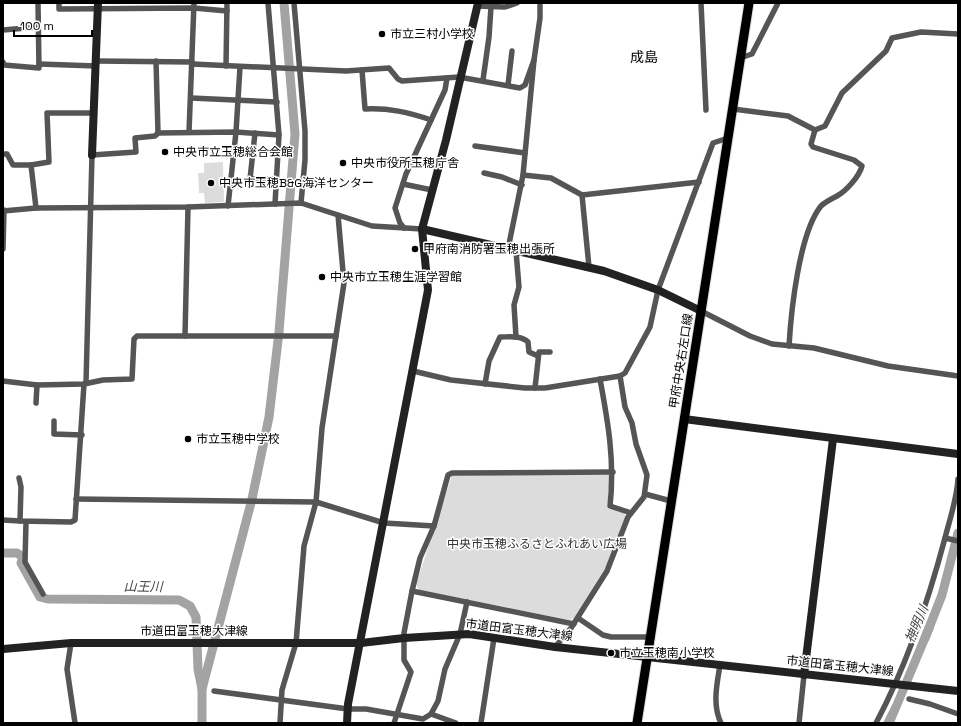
<svg xmlns="http://www.w3.org/2000/svg" width="961" height="726" font-family="'Space Grotesk','Noto Sans JP',sans-serif">
	<style>
		.green { fill: #dcdcdc }
		.water { fill: #a3a3a3 }
		.lines { fill: none; stroke-linecap: round; stroke-linejoin: round }
		.river { stroke: #a3a3a3; stroke-width: 9 }
		.primary-casing { stroke: #dbdbdb; stroke-width: 11 }
		.street { stroke: #555; stroke-width: 5.5 }
		.secondary { stroke: #222; stroke-width: 8 }
		.primary { stroke: #000; stroke-width: 9 }
		.poi-dot { fill: #000; stroke: #fff; stroke-width: 1.5 }
		.labels { text-anchor: middle; stroke-width: 3; stroke-linejoin: round; paint-order: stroke }
		.poi-label { font-size: 12px; fill: #000; stroke: #fff; text-anchor: start }
		.street-label { font-size: 12px; fill: #000; stroke: #fff }
		.park-label { font-size: 12px; fill: #333; stroke: #fff }
		.water-label { font-size: 13px; font-style: italic; fill: #444; stroke: #fff }
		.quarter-label { font-size: 14px; fill: #000; stroke: #fff }
	</style>
	<rect width="100%" height="100%" fill="#fff"/>
	<g class="green">
		<polygon points="223,162 224,202 205,203 204,193 199,193 198,173 204,173 204,163"/>
		<polygon points="452,475 608,475 610,477 607,508 624,513 626,518 606,567 574,618 570,620 419,590 416,584"/>
	</g>
	<polygon class="water" points="925,626 934,628 894,723 883,723 893,703"/>
	<g class="lines">
		<g class="river">
			<polyline points="3,553 17,553 23,557 21,563 40,597 48,599 179,600 190,606 196,617 198,669 202,689 202,723"/>
			<polyline points="925,638 942,595 958,533"/>
			<polyline points="202,689 252,499 269,417 279,332 295,134 284,3"/>
		</g>
		<g class="primary-casing">
			<polyline id="primary" points="637,723 749,3"/>
		</g>
		<g class="street">
			<polyline points="59,3 59,9 194,8 227,11"/>
			<polyline points="268,3 279,135 275,204"/>
			<polyline points="294,3 305,131 305,160 301,203"/>
			<polyline points="701,3 706,110"/>
			<polyline points="477,6 505,7 517,3"/>
			<polyline points="3,30 38,27"/>
			<polyline points="740,58 752,54 778,3"/>
			<polyline points="96,61 192,62"/>
			<polyline points="156,61 158,133"/>
			<polyline points="3,62 4,65 39,68 38,3"/>
			<polyline points="39,64 96,66"/>
			<polyline points="192,64 346,71 389,68 398,79 402,81 459,77 520,88 525,85 534,60"/>
			<polyline points="226,66 227,3"/>
			<path d="M362,70L365,109C389,108 408,112 431,120"/>
			<polyline points="483,80 489,37 491,7"/>
			<polyline points="508,85 512,51"/>
			<polyline points="191,98 277,102"/>
			<polyline points="733,109 788,116 815,130 825,126 842,93 886,51 892,38 921,32 958,34"/>
			<polyline points="189,132 194,3"/>
			<polyline points="255,133 250,179 277,179"/>
			<polyline points="475,146 525,153"/>
			<polyline points="3,154 7,154 13,165 31,165 36,208"/>
			<polyline points="31,165 49,162 47,113 94,113"/>
			<polyline points="484,173 502,177 522,185"/>
			<polyline points="523,175 551,178 582,195 589,267"/>
			<polyline points="403,184 432,190"/>
			<polyline points="582,195 699,182"/>
			<polyline points="228,206 236,132 240,67"/>
			<polyline points="3,211 36,208 188,207 301,203 372,226 422,229"/>
			<polyline points="404,228 400,223 395,208 406,174 445,90 447,78"/>
			<polyline points="3,249 4,210"/>
			<polyline points="508,249 523,175 534,60 540,18 540,3"/>
			<polyline points="701,311 750,336 772,344 814,348 888,366 958,376"/>
			<polyline points="185,336 188,207"/>
			<polyline points="516,337 514,305 519,287 516,251"/>
			<path d="M789,346C791,312 799,233 821,206C825,202 831,199 837,196C846,191 859,177 862,166L854,160L813,147L811,144L815,130"/>
			<polyline points="413,371 451,380 525,388 545,388 620,376 625,373 650,327 658,290 713,143 728,138"/>
			<path d="M600,379C608,422 615,461 610,506L631,513"/>
			<polyline points="3,381 37,385 84,384 103,380 132,379 134,339 137,336 336,336"/>
			<polyline points="86,383 92,155 136,152 135,138 155,136 158,133 236,132 279,135"/>
			<path d="M485,384L489,361L500,337C509,337 521,335 528,342L529,352L538,356"/>
			<polyline points="535,388 539,352 550,352"/>
			<polyline points="36,403 37,385"/>
			<polyline points="54,421 54,434 82,435"/>
			<polyline points="19,478 21,487 20,521 71,522 75,520 84,384"/>
			<polyline points="645,494 671,501"/>
			<polyline points="76,499 316,502 384,523 434,526"/>
			<polyline points="3,520 20,521"/>
			<polyline points="26,522 25,562 43,594"/>
			<polyline points="945,538 958,541"/>
			<polyline points="412,591 574,624"/>
			<polyline points="578,618 603,635 611,637 649,637"/>
			<polyline points="71,643 67,669 75,723"/>
			<polyline points="555,647 571,628 607,571 628,517 644,497 647,475 636,444 632,423 625,407 620,376"/>
			<path d="M720,665C717,684 712,705 721,723"/>
			<polyline points="214,691 348,709 366,709 423,719 431,714 438,701 445,669 460,634 467,602"/>
			<polyline points="909,699 930,704 958,714"/>
			<polyline points="431,714 456,723"/>
			<polyline points="280,723 282,690 296,643 304,546 316,502 322,428 344,283 338,215"/>
			<polyline points="394,723 411,672 404,660 404,633 412,591 420,558 434,526 448,475 452,473 613,472"/>
			<polyline points="481,723 494,638"/>
			<polyline points="799,723 804,675"/>
			<path d="M876,723C907,665 928,602 945,538C950,518 957,499 958,479"/>
		</g>
		<g class="secondary">
			<polyline points="92,155 98,3"/>
			<polyline points="422,229 604,271 658,290 701,311"/>
			<polyline points="684,419 958,454"/>
			<polyline points="3,649 71,643 361,643 404,638 469,634 555,647 958,691"/>
			<polyline points="804,675 833,439"/>
			<polyline points="347,723 348,704 428,290 422,229 446,140 478,3"/>
		</g>
		<use href="#primary" class="primary"/>
	</g>
	<g class="poi-dot">
		<circle cx="382" cy="34" r="4"/>
		<circle cx="165" cy="152" r="4"/>
		<circle cx="343" cy="163" r="4"/>
		<circle cx="211" cy="183" r="4"/>
		<circle cx="415" cy="249" r="4"/>
		<circle cx="322" cy="277" r="4"/>
		<circle cx="188" cy="439" r="4"/>
		<circle cx="611" cy="653" r="4"/>
	</g>
	<g class="labels">
		<g class="poi-label">
			<text x="390" y="38">市立三村小学校</text>
			<text x="173" y="156">中央市立玉穂総合会館</text>
			<text x="351" y="167">中央市役所玉穂庁舎</text>
			<text x="219" y="187">中央市玉穂B&amp;G海洋センター</text>
			<text x="423" y="253">甲府南消防署玉穂出張所</text>
			<text x="330" y="281">中央市立玉穂生涯学習館</text>
			<text x="196" y="443">市立玉穂中学校</text>
			<text x="619" y="657">市立玉穂南小学校</text>
		</g>
		<g class="street-label">
			<text transform="translate(681 361) rotate(-81)" y="4">甲府中央右左口線</text>
			<text transform="translate(519 630) rotate(7)" y="4">市道田富玉穂大津線</text>
			<text x="194" y="635">市道田富玉穂大津線</text>
			<text transform="translate(840 666) rotate(6)" y="4">市道田富玉穂大津線</text>
		</g>
		<g class="park-label">
			<text x="537" y="548">中央市玉穂ふるさとふれあい広場</text>
		</g>
		<g class="water-label">
			<text transform="translate(143 586) rotate(1)" y="5">山王川</text>
			<text transform="translate(916 624) rotate(-67)" y="5">神明川</text>
		</g>
		<g class="quarter-label">
			<text x="644" y="62">成島</text>
		</g>
	</g>
	<rect width="961" height="726" fill="none" stroke="#000000" stroke-width="8"/>
	<path d="M14 30v6h78v-6" fill="none" stroke="#000000" stroke-width="2"/>
	<text x="20" y="30" font-size="12" fill="#000000" stroke="#ffffff" stroke-width="3" paint-order="stroke">100 m</text>
</svg>
